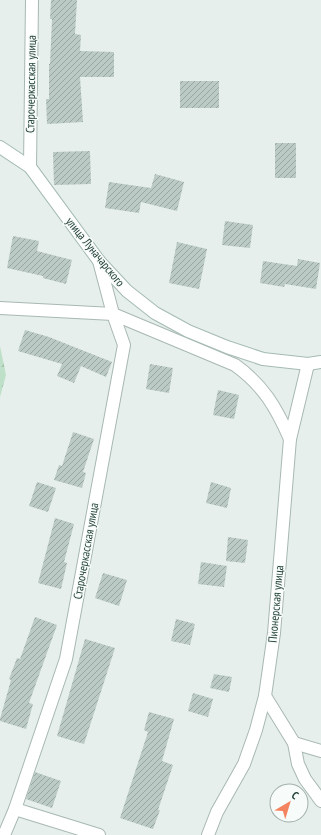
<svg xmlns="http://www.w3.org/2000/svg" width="321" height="835" font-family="'PT Sans Narrow',sans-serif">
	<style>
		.forest { fill: url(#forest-firs) }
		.building { fill: url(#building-hatch) }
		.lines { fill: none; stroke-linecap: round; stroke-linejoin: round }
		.minor-casing { stroke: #a8b8b2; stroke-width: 14 }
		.secondary-casing { stroke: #a4bbb3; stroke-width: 14 }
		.minor { stroke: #fff; stroke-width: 12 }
		.secondary { stroke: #fff; stroke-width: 12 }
		.labels { text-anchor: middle; stroke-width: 3; stroke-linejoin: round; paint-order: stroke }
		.street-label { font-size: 12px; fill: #24423a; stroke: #f7fbf9 }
	</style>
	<defs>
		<pattern id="forest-firs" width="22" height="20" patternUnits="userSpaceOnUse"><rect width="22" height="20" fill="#bfe0c8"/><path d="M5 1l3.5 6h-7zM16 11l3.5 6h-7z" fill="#a4c1ad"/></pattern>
		<pattern id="building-hatch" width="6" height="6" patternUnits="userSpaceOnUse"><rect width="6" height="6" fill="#bbcac4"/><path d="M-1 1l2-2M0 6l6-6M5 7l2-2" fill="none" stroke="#98a6a0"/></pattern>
	</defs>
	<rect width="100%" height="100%" fill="#e6efeb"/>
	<polygon class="forest" points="0,346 6,375 0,397"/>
	<g class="building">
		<polygon points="51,0 77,0 75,34 81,35 80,51 114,52 114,77 80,77 83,122 47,124 46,99 49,99 49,64 50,64 52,19 50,19"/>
		<rect x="180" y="81" width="39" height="27"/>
		<rect x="275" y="143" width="21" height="35"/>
		<polygon points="90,151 91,184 54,185 53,152"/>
		<polygon points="155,174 184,182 177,211 141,202 139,213 105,208 109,182 151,188"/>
		<polygon points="225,221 253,225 250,248 222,245"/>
		<polygon points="13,236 39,241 37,251 72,260 66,284 43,278 43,276 7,268"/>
		<polygon points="177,242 207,249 199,289 169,283"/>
		<polygon points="298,259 320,263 316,289 285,284 284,287 260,283 263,261 297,266"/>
		<polygon points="25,330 49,337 112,362 106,377 81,366 74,383 57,376 62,364 18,351"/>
		<polygon points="150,364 173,368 169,393 146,389"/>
		<polygon points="218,390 239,395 234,419 213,415"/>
		<polygon points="73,432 94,439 83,472 86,473 82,488 54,480 59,465 62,466"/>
		<polygon points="37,482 56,488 48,512 29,506"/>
		<polygon points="211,482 231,488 227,508 206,503"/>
		<polygon points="55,518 74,524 64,562 67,563 61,589 38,583"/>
		<polygon points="228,537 248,540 245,563 226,561"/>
		<polygon points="201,562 227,566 224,587 198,584"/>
		<polygon points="103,573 127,580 119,606 95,598"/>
		<polygon points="35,617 57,625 29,703 33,704 26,729 0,721 0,719 11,680 9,679 17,658 20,659"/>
		<polygon points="176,619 195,624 190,645 171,641"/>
		<polygon points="85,639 115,648 84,744 57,736"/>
		<polygon points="214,674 232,677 229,692 210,688"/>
		<polygon points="193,693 213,699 208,717 188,711"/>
		<polygon points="149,712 174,719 162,761 173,765 158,810 160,810 153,829 120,818 148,732 144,730"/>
		<polygon points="35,772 61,781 52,808 26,799"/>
	</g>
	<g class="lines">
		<g class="minor-casing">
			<g id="minor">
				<polyline points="30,167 32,0"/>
				<path d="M0,308L113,314L235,365C263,385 276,407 290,439"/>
				<polyline points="265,696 294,743 298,764 305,779 321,801"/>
				<polyline points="294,743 321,751"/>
				<polyline points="15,809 99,835"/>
				<polyline points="4,835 15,809 66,659 124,345 113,314 99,261"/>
				<polyline points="208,835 217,812 244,764 256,730 265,696 274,633 290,439 308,364"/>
			</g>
		</g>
		<g class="secondary-casing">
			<polyline id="secondary" points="0,147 30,167 99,261 127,291 155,313 188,331 227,347 263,359 308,364 321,362"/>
		</g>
		<use href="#minor" class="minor"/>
		<use href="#secondary" class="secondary"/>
	</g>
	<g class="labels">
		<g class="street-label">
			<text transform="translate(31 84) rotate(-89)" y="4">Старочеркасская улица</text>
			<text transform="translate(95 252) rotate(51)" y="4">улица Луначарского</text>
			<text transform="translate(86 551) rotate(-80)" y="4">Старочеркасская улица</text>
			<text transform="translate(276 604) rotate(-85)" y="4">Пионерская улица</text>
		</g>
	</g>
	<g transform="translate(289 803) rotate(38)"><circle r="19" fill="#f7fbf9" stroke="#a3b1ad"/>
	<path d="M0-3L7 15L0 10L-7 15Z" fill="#f4845f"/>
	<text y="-6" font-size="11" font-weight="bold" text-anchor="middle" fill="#24423a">С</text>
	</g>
</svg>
